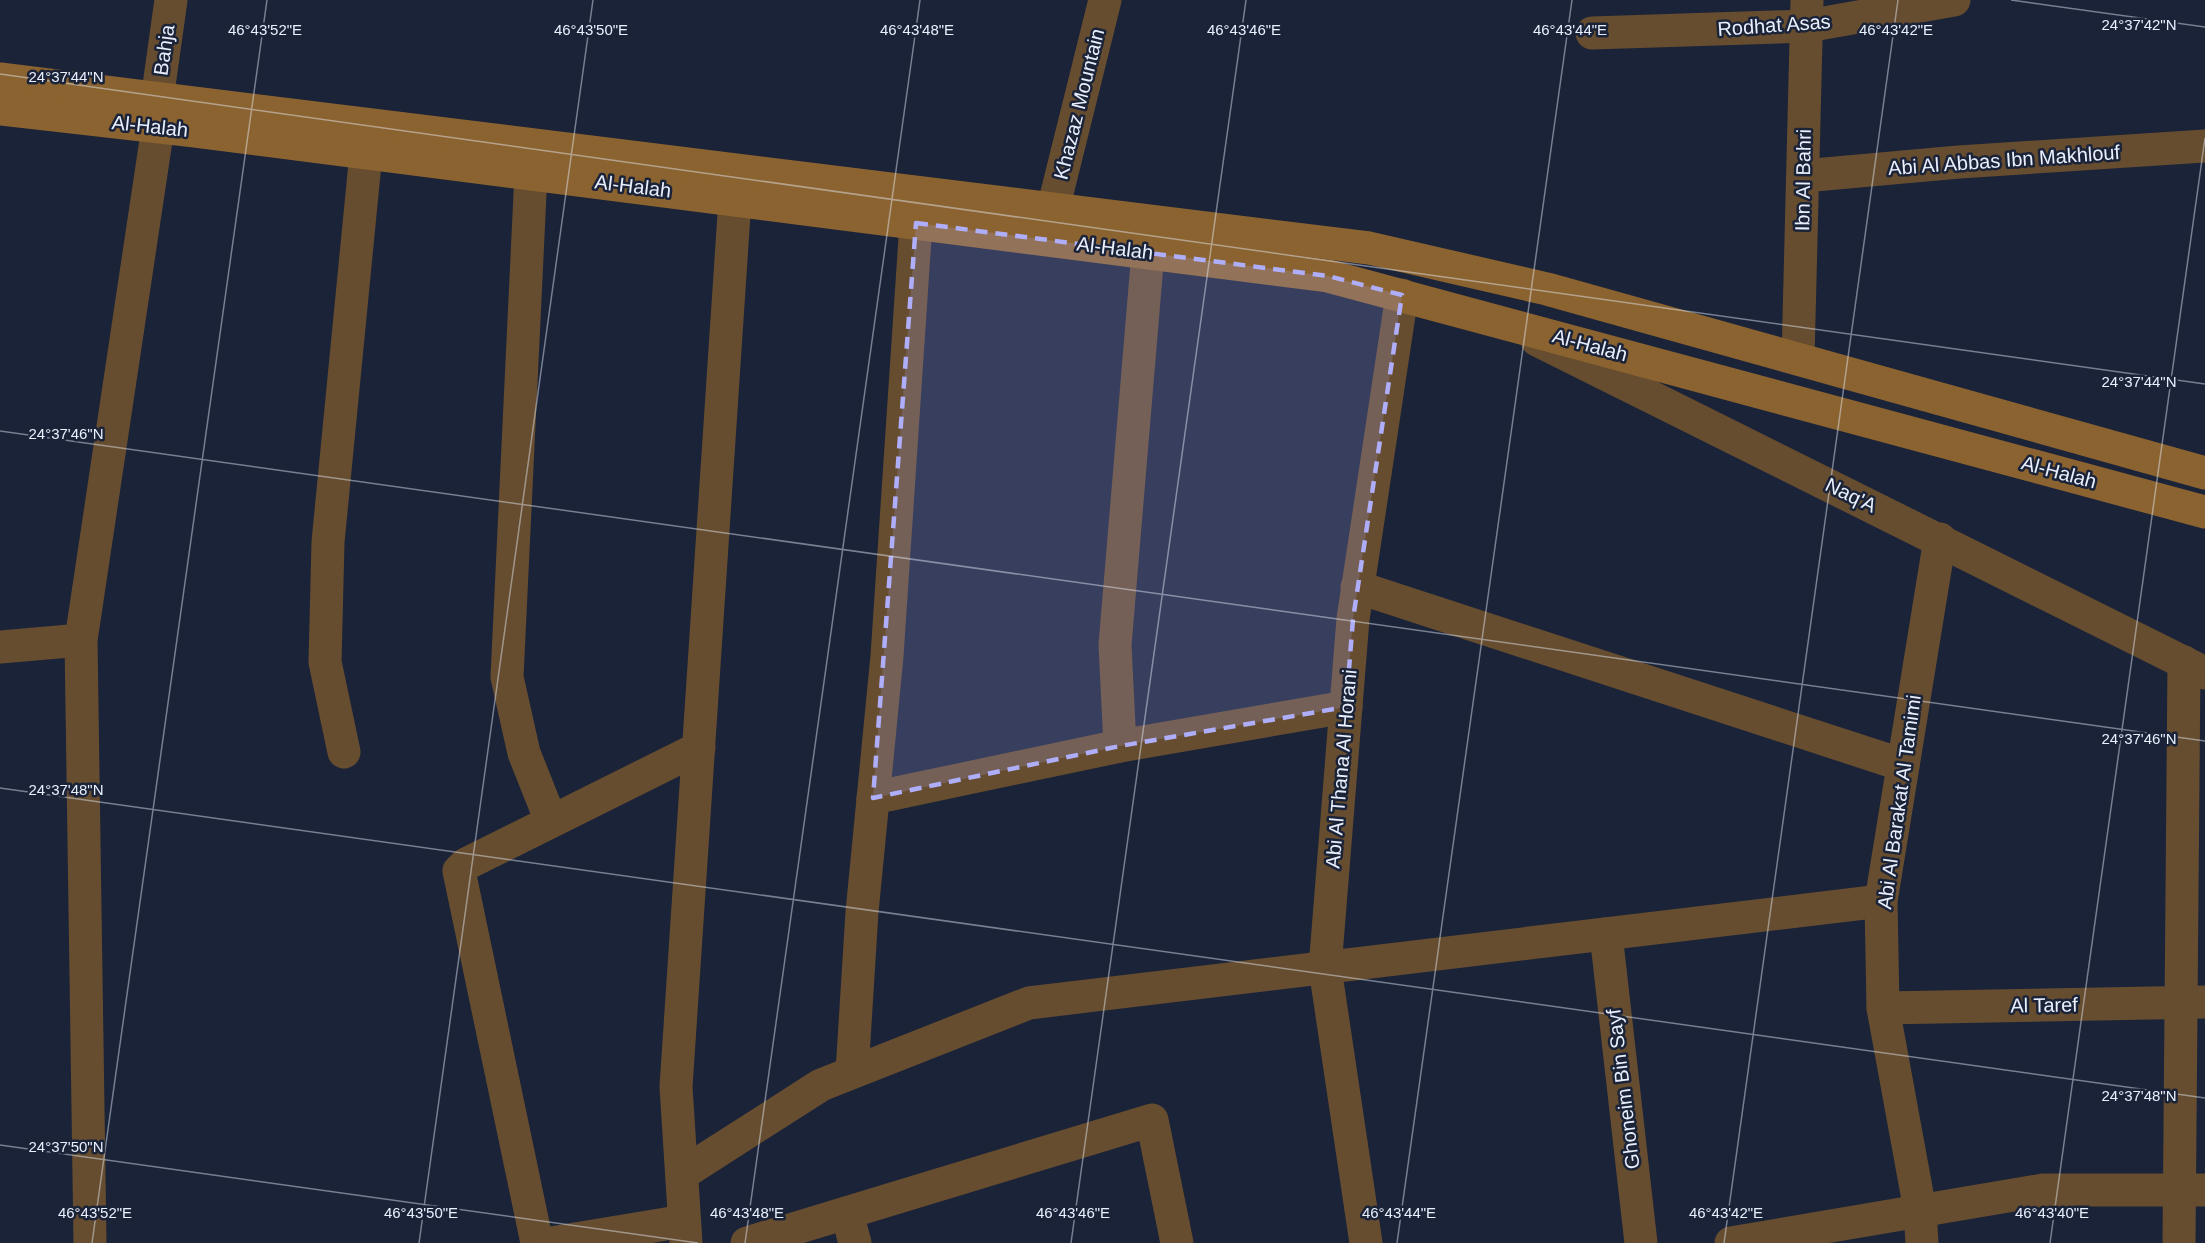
<svg xmlns="http://www.w3.org/2000/svg" width="2205" height="1243" font-family="Helvetica,sans-serif">
	<style>
		.lines { fill: none; stroke-linecap: round; stroke-linejoin: round }
		.street { stroke: #664d2f; stroke-width: 33 }
		.secondary { stroke: #8b6330; stroke-width: 33 }
		.marked { fill: #afaefa; fill-opacity: 0.2; stroke: #afaefa; stroke-width: 4.5; stroke-dasharray: 12 8; stroke-linejoin: round }
		.ticks { fill: none; stroke: #e9effd; stroke-width: 1.5; stroke-opacity: 0.45 }
		.labels { text-anchor: middle; stroke-width: 5; stroke-linejoin: round; paint-order: stroke }
		.street-label { font-size: 20px; fill: #e9effd; stroke: #1b2338 }
		.ticks-label { font-size: 15px; text-anchor: middle; fill: #e9effd; stroke: #1b2338; stroke-width: 5; stroke-linejoin: round; paint-order: stroke }
	</style>
	<rect width="100%" height="100%" fill="#1b2338"/>
	<g class="lines">
		<g class="street">
			<polyline points="1592,33 1807,26 1954,0"/>
			<polyline points="157,100 171,0"/>
			<polyline points="531,173 507,677 524,753 551,821"/>
			<polyline points="1803,176 1959,162 2205,146"/>
			<polyline points="1053,209 1105,0"/>
			<polyline points="1537,340 2205,673"/>
			<polyline points="1798,359 1807,0"/>
			<polyline points="1357,587 1903,765"/>
			<polyline points="0,647 81,640"/>
			<polyline points="1120,746 1115,645 1148,252"/>
			<polyline points="344,752 325,662 328,542 366,153"/>
			<polyline points="873,798 1120,746 1346,707"/>
			<polyline points="1606,934 1641,1243"/>
			<polyline points="1883,1008 2205,1002"/>
			<polyline points="852,1072 862,912 887,656 916,223"/>
			<polyline points="682,1174 821,1085 1029,1003 1881,901"/>
			<polyline points="847,1213 855,1243"/>
			<polyline points="90,1243 81,640 158,127"/>
			<polyline points="537,1243 459,871 466,864 699,748"/>
			<polyline points="551,1243 684,1221"/>
			<polyline points="686,1243 676,1087 735,199"/>
			<polyline points="747,1243 1152,1120 1177,1243"/>
			<polyline points="1366,1243 1325,968 1353,619 1402,295"/>
			<polyline points="1731,1243 2043,1190 2205,1190"/>
			<polyline points="1922,1243 1920,1210 1883,1008 1881,901 1940,539"/>
			<polyline points="2179,1243 2184,662"/>
		</g>
		<g class="secondary">
			<polyline points="0,79 1369,248 1547,289 2205,473"/>
			<polyline points="0,109 195,131 1328,276 2205,512"/>
		</g>
	</g>
	<path class="marked" d="M916,223L1328,276L1402,295L1353,619L1346,707L1120,746L873,798Z"/>
	<path class="ticks" d="M2011,0L2205,27M0,74L2205,384M0,431L2205,741M0,788L2205,1098M0,1145L698,1243M92,1243L267,0M419,1243L593,0M745,1243L920,0M1071,1243L1246,0M1397,1243L1572,0M1724,1243L1898,0M2050,1243L2205,138"/>
	<g class="labels">
		<g class="street-label">
			<text transform="translate(1774 25) rotate(-4)" y="7">Rodhat Asas</text>
			<text transform="translate(164 50) rotate(-82)" y="7">Bahja</text>
			<text transform="translate(1079 104) rotate(-76)" y="7">Khazaz Mountain</text>
			<text transform="translate(150 126) rotate(6)" y="7">Al-Halah</text>
			<text transform="translate(2004 160) rotate(-4)" y="7">Abi Al Abbas Ibn Makhlouf</text>
			<text transform="translate(1803 180) rotate(-89)" y="7">Ibn Al Bahri</text>
			<text transform="translate(633 186) rotate(7)" y="7">Al-Halah</text>
			<text transform="translate(1115 248) rotate(7)" y="7">Al-Halah</text>
			<text transform="translate(1590 345) rotate(15)" y="7">Al-Halah</text>
			<text transform="translate(2059 472) rotate(15)" y="7">Al-Halah</text>
			<text transform="translate(1851 495) rotate(26)" y="7">Naq'A</text>
			<text transform="translate(1341 769) rotate(-85)" y="7">Abi Al Thana Al Horani</text>
			<text transform="translate(1899 802) rotate(-82)" y="7">Abi Al Barakat Al Tamimi</text>
			<text transform="translate(2044 1005) rotate(-1)" y="7">Al Taref</text>
			<text transform="translate(1623 1089) rotate(-97)" y="7">Ghoneim Bin Sayf</text>
		</g>
	</g>
	<g class="ticks-label">
		<text x="2139" y="30">24°37'42"N</text>
		<text x="265" y="35">46°43'52"E</text>
		<text x="591" y="35">46°43'50"E</text>
		<text x="917" y="35">46°43'48"E</text>
		<text x="1244" y="35">46°43'46"E</text>
		<text x="1570" y="35">46°43'44"E</text>
		<text x="1896" y="35">46°43'42"E</text>
		<text x="66" y="82">24°37'44"N</text>
		<text x="2139" y="387">24°37'44"N</text>
		<text x="66" y="439">24°37'46"N</text>
		<text x="2139" y="744">24°37'46"N</text>
		<text x="66" y="795">24°37'48"N</text>
		<text x="2139" y="1101">24°37'48"N</text>
		<text x="66" y="1152">24°37'50"N</text>
		<text x="95" y="1218">46°43'52"E</text>
		<text x="421" y="1218">46°43'50"E</text>
		<text x="747" y="1218">46°43'48"E</text>
		<text x="1073" y="1218">46°43'46"E</text>
		<text x="1399" y="1218">46°43'44"E</text>
		<text x="1726" y="1218">46°43'42"E</text>
		<text x="2052" y="1218">46°43'40"E</text>
	</g>
</svg>
